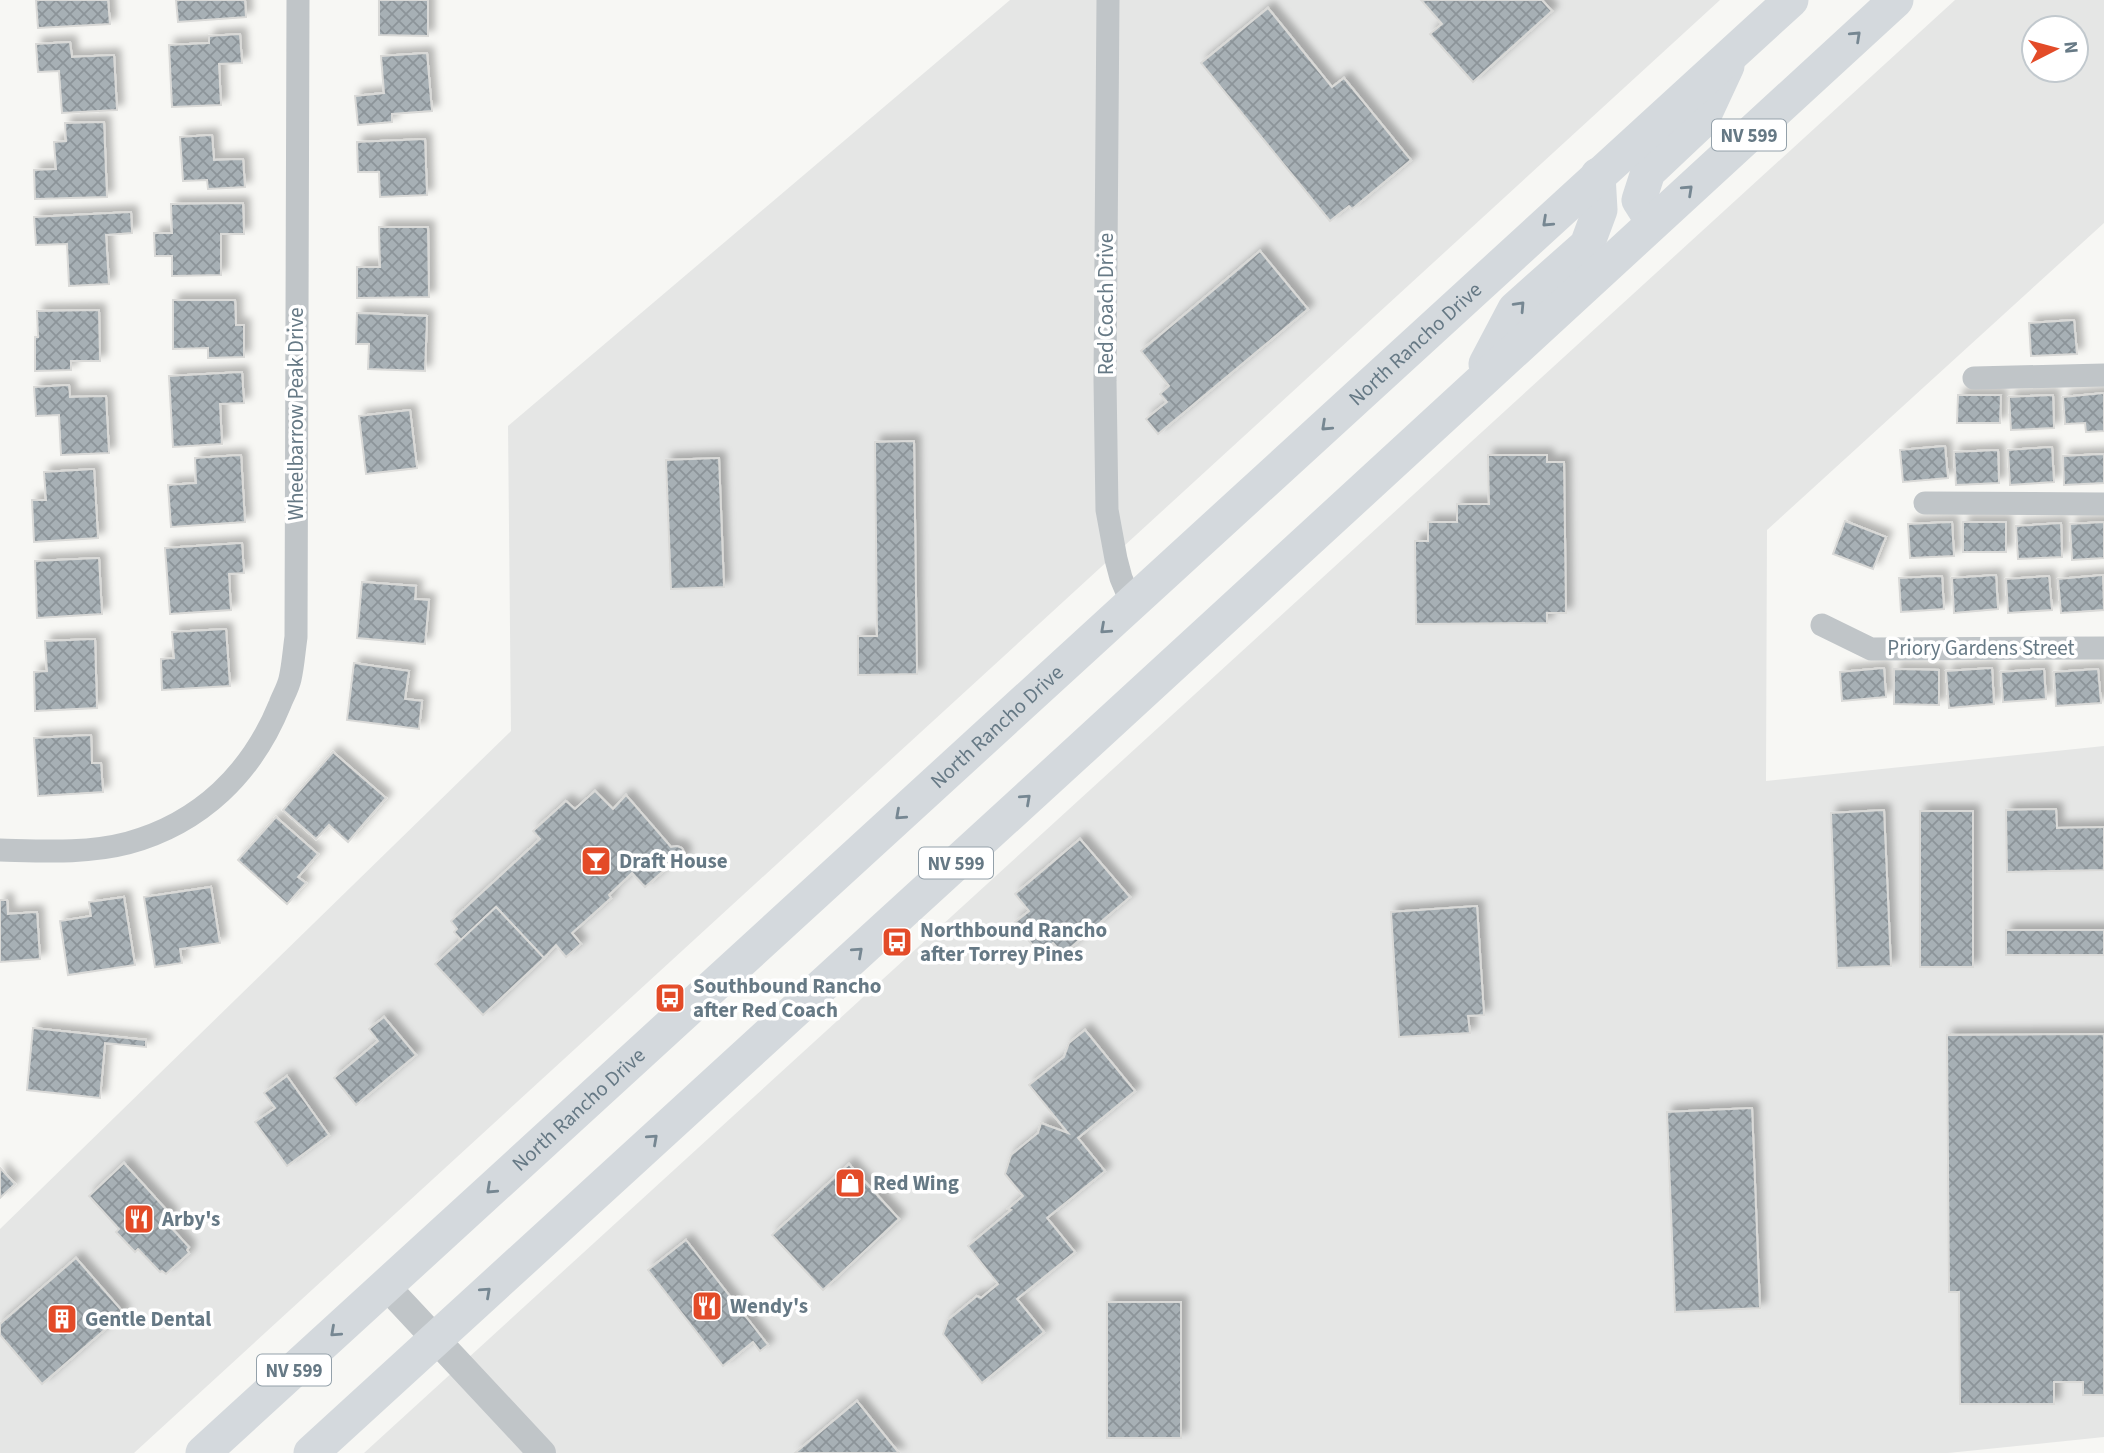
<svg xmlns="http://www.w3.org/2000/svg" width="2104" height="1453" font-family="'Source Sans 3',sans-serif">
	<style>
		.built { fill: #e5e6e5; fill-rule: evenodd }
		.building { fill: url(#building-cross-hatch); stroke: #d9d9d7; stroke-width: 2; filter: url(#shadow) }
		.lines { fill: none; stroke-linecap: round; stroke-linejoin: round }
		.minor { stroke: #c0c5c8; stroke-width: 23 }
		.tertiary { stroke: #c0c5c8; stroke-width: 28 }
		.primary { stroke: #d4d9dd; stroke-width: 35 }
		.oneway { stroke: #768792 }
		.labels { text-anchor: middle; stroke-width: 7; stroke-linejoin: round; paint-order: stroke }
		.shield { fill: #fff; stroke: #94a1aa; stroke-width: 2 }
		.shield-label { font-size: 19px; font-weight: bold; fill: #667985 }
		.street-label { font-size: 21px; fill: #667985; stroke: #fff }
		.poi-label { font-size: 21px; font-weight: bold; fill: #667985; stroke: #fff; text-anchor: start }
	</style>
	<defs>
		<pattern id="building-cross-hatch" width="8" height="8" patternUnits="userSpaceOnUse" patternTransform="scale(1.75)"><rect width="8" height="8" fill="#a7b0b5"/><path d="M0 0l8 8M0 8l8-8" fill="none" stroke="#8c9499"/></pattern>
		<filter id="shadow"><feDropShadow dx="6" dy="-6" stdDeviation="3.5" flood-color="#0004"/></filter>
	</defs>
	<rect width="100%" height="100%" fill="#f7f7f4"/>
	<g class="built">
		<polygon points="1010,0 1720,0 134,1453 0,1453 0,1229 511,731 508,426"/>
		<path d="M1955,0H2104V223L1767,530L1766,781L2104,746V1437L1948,1453H364ZM2034,28H2076V70H2034Z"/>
	</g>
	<g class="building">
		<polygon points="36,0 108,0 110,24 38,28"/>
		<polygon points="176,0 245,0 246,17 178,22"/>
		<polygon points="379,0 428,0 428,36 379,35"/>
		<polygon points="1421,0 1542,0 1552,11 1473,82 1430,34 1442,24"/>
		<polygon points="1268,8 1332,87 1344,78 1411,160 1352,209 1349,206 1330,221 1201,63"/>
		<polygon points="240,34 242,63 219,64 221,105 172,107 169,45 209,43 209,36"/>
		<polygon points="70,42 72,57 114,55 117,110 62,113 59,71 38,72 36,44"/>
		<polygon points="427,53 432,111 392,114 392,122 358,125 355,96 384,93 381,56"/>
		<polygon points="104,122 107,197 35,199 34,170 56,169 54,142 66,141 65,123"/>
		<polygon points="212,135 214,160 243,159 245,187 208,189 207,180 183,181 180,137"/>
		<polygon points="425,139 427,195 380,197 379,172 358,172 357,142"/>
		<polygon points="243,203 244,234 221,234 221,275 172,276 172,256 155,256 154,233 172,233 171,204"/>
		<polygon points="131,212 132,233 106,235 109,284 69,286 67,244 36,245 34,217"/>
		<polygon points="379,227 428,227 429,297 357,298 357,267 380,267"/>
		<polygon points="1260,251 1308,309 1158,434 1146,419 1167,402 1160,394 1169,386 1141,351"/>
		<polygon points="173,300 235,300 236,325 244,325 244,357 208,358 208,348 173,349"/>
		<polygon points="99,310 100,361 71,361 71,370 35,371 35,337 38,337 37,311"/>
		<polygon points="357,313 427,316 425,371 368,369 369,344 356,344"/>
		<polygon points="2074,320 2077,354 2031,356 2029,323"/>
		<polygon points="242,372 244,403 220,404 222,444 173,447 169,376"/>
		<polygon points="69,385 70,397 106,396 109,453 61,455 59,415 36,416 34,387"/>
		<polygon points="2104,393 2104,431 2086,432 2085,423 2065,424 2063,397"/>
		<polygon points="1958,395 2001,395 2000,423 1957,423"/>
		<polygon points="2053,395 2054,428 2011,430 2009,397"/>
		<polygon points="410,410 417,468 366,474 359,416"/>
		<polygon points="914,441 917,674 858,675 858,636 877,636 875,442"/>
		<polygon points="1945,446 1948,478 1903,482 1900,450"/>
		<polygon points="2052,447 2054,482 2010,485 2008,450"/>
		<polygon points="1998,450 1999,483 1956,485 1954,452"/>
		<polygon points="2104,454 2104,483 2064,485 2063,456"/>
		<polygon points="241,455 245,522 171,527 168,485 196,483 195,458"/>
		<polygon points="1488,455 1547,455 1547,462 1564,462 1566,613 1547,613 1547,623 1416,624 1415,541 1428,541 1428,522 1457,522 1457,504 1489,504"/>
		<polygon points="719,458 724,587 671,589 666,460"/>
		<polygon points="94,469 98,538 34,542 32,500 46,500 44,472"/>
		<polygon points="1845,521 1886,537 1873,569 1833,554"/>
		<polygon points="1952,522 1954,556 1910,558 1908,524"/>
		<rect x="1963" y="522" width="43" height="30"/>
		<polygon points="2104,522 2104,558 2072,560 2070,524"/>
		<polygon points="2061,523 2062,557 2018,559 2016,526"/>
		<polygon points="242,543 244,573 229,574 231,610 170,614 165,548"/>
		<polygon points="99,558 102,614 37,618 35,561"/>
		<polygon points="1996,575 1998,609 1954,613 1952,578"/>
		<polygon points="2103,575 2104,610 2061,613 2058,579"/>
		<polygon points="1942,576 1944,609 1901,612 1899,578"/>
		<polygon points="2049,576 2052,610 2008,613 2006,579"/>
		<polygon points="362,582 416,586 415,599 429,600 425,644 357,638"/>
		<polygon points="226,629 230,686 162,690 161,659 174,658 172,632"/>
		<polygon points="95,639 97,708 35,711 34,672 47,671 45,641"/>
		<polygon points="354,663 409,671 405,699 422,701 419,729 347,720"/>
		<polygon points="1884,668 1886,697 1842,701 1840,672"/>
		<polygon points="1992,668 1994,704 1949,708 1946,671"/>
		<polygon points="1894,669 1939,670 1939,705 1894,704"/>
		<polygon points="2044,669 2046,699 2003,702 2001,672"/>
		<polygon points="2098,669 2101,703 2056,706 2054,672"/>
		<polygon points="91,735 92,763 101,763 103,792 38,796 34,738"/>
		<polygon points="333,752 386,798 348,842 329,825 316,839 283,810"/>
		<polygon points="595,791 613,809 626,795 671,847 677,846 682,848 685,854 684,860 680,864 668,867 645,887 632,873 609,895 611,898 572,933 581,944 566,957 556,945 544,958 496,907 461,940 454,932 457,929 451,921 540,839 533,831 566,801 575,809"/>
		<polygon points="2056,809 2057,828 2104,827 2104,870 2007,872 2006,810"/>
		<polygon points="1884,810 1891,966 1837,968 1831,813"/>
		<rect x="1920" y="811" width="53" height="156"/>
		<polygon points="276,817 318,854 298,877 306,883 287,904 238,860"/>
		<polygon points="1080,839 1130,897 1063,954 1053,943 1040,954 1014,923 1029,911 1015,894"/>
		<polygon points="211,887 220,943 180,949 182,963 155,967 144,897"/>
		<polygon points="124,897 135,965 68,975 60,921 91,916 89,902"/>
		<polygon points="0,900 7,900 8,914 37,912 40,959 0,962"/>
		<polygon points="1477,906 1484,1015 1468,1016 1470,1033 1399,1037 1391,912"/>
		<polygon points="496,907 544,958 483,1015 435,964"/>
		<rect x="2006" y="930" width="98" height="25"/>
		<polygon points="384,1017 416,1055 356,1105 334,1078 378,1041 369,1029"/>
		<polygon points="33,1028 146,1040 146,1047 105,1043 100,1098 27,1090"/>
		<polygon points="1085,1030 1135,1091 1078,1138 1105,1171 1047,1218 1075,1252 1017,1299 1044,1332 982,1383 943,1334 948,1320 977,1296 981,1298 998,1284 968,1246 1011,1210 1008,1209 1023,1196 1005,1174 1011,1155 1038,1133 1041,1123 1068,1133 1029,1085 1064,1057 1069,1043"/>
		<polygon points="2104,1034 2104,1395 2083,1395 2083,1382 2054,1382 2054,1404 1960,1404 1959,1292 1949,1292 1947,1035"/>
		<polygon points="287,1076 329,1135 287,1166 255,1122 275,1108 264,1093"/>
		<polygon points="1752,1108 1760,1308 1675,1312 1667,1112"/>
		<polygon points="124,1163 172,1216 166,1222 189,1247 187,1250 189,1253 166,1274 162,1271 160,1272 138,1249 135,1252 116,1232 119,1229 89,1196"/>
		<polygon points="849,1164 899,1219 823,1290 772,1235"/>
		<polygon points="0,1168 15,1184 0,1198"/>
		<polygon points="686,1240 768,1345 760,1351 753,1342 723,1366 648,1270"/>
		<polygon points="76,1258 124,1313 42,1384 0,1335 0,1324"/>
		<rect x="1107" y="1302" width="74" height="136"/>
		<polygon points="857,1401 899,1453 795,1453"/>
	</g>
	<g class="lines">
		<g class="minor">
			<polyline points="1108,0 1105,381 1107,510 1116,559 1121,578 1132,604"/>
			<polyline points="1974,378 2104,375"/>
			<polyline points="1925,503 2104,504"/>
			<polyline points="1822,625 1871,649 2104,648"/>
			<path d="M0,850C42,851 86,854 128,843C201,823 252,773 280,704C283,696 288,688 290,679C293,666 294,651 296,637L298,0"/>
		</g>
		<polyline class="tertiary" points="386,1286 542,1453"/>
		<g class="primary">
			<polyline points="1653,222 1639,200 1648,172 1701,122 1727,66"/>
			<polyline points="1486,364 1515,309 1587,245 1600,210 1598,175"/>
			<path id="s1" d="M203,1453L1791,0"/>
			<polyline points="311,1453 1081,749 1896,0"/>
		</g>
	</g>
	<defs><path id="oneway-chevron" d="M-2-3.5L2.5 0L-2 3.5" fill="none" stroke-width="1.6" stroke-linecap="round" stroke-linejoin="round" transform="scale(1.75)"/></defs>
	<g class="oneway">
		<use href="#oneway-chevron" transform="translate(1856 36) rotate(-43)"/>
		<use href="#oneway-chevron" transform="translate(1688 190) rotate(-43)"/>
		<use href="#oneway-chevron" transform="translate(1547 222) rotate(137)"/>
		<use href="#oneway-chevron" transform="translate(1520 306) rotate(-47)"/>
		<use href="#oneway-chevron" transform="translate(1326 426) rotate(137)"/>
		<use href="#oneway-chevron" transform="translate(1105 629) rotate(138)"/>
		<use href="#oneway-chevron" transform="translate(1026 799) rotate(-42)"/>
		<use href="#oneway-chevron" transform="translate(900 815) rotate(138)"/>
		<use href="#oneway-chevron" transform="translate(858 952) rotate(-42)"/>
		<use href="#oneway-chevron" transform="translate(653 1139) rotate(-42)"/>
		<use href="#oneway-chevron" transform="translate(491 1189) rotate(137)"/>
		<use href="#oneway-chevron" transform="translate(486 1292) rotate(-42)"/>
		<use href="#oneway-chevron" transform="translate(335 1332) rotate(138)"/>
	</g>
	<defs>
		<g id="bar-square" transform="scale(1.575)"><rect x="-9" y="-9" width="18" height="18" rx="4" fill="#e34b28" stroke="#fff"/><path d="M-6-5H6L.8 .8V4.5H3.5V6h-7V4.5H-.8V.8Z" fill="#fff"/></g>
		<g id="bus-square" transform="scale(1.575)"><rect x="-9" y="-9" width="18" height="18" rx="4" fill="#e34b28" stroke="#fff"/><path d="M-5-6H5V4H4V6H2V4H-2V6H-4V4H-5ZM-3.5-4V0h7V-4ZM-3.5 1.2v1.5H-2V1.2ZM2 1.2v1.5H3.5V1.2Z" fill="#fff"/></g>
		<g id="shop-square" transform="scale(1.575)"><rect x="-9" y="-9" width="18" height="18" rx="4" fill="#e34b28" stroke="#fff"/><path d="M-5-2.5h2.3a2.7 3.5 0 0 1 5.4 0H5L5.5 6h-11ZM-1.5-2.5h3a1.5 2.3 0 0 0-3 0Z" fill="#fff"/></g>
		<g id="restaurant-square" transform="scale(1.575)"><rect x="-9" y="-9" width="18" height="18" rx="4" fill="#e34b28" stroke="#fff"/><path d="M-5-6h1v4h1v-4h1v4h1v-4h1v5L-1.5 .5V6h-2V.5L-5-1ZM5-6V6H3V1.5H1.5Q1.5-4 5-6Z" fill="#fff"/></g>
		<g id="building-square" transform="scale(1.575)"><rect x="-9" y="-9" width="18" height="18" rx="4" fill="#e34b28" stroke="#fff"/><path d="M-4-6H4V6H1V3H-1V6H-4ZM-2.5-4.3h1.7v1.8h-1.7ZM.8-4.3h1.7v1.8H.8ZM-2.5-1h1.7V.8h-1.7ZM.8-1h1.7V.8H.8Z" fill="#fff"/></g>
	</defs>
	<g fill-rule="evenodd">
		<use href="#bar-square" x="596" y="861"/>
		<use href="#bus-square" x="897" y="942"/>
		<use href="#bus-square" x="670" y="998"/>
		<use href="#shop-square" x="850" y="1183"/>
		<use href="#restaurant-square" x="139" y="1219"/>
		<use href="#restaurant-square" x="707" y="1306"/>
		<use href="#building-square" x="62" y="1319"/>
	</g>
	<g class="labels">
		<g class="shield">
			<rect x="1712" y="119.5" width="74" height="31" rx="5"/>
			<rect x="919" y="847.5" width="74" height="31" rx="5"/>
			<rect x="257" y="1354.5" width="74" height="31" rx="5"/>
		</g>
		<g class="shield-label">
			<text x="1749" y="142">NV 599</text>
			<text x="956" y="870">NV 599</text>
			<text x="294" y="1377">NV 599</text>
		</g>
		<g class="street-label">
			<text transform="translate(1106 304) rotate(-90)" y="7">Red Coach Drive</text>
			<text dy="7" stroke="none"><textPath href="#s1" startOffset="1643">North Rancho Drive</textPath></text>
			<text transform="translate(296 414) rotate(-90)" y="7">Wheelbarrow Peak Drive</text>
			<text x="1981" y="655">Priory Gardens Street</text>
			<text dy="7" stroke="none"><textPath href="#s1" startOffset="1076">North Rancho Drive</textPath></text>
			<text dy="7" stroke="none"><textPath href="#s1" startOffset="509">North Rancho Drive</textPath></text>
		</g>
		<g class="poi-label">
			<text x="619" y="868">Draft House</text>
			<text x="920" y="937">Northbound Rancho<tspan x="920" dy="24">after Torrey Pines</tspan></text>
			<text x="693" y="993">Southbound Rancho<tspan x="693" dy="24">after Red Coach</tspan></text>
			<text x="873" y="1190">Red Wing</text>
			<text x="162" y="1226">Arby's</text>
			<text x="730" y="1313">Wendy's</text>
			<text x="85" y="1326">Gentle Dental</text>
		</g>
	</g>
	<g transform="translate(2055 49) rotate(84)"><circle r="33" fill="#ffffff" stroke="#c2c9ce" stroke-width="2"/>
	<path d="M0-5L12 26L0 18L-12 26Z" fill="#e34b28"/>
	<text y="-10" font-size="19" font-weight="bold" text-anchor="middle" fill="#667985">N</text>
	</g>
</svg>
